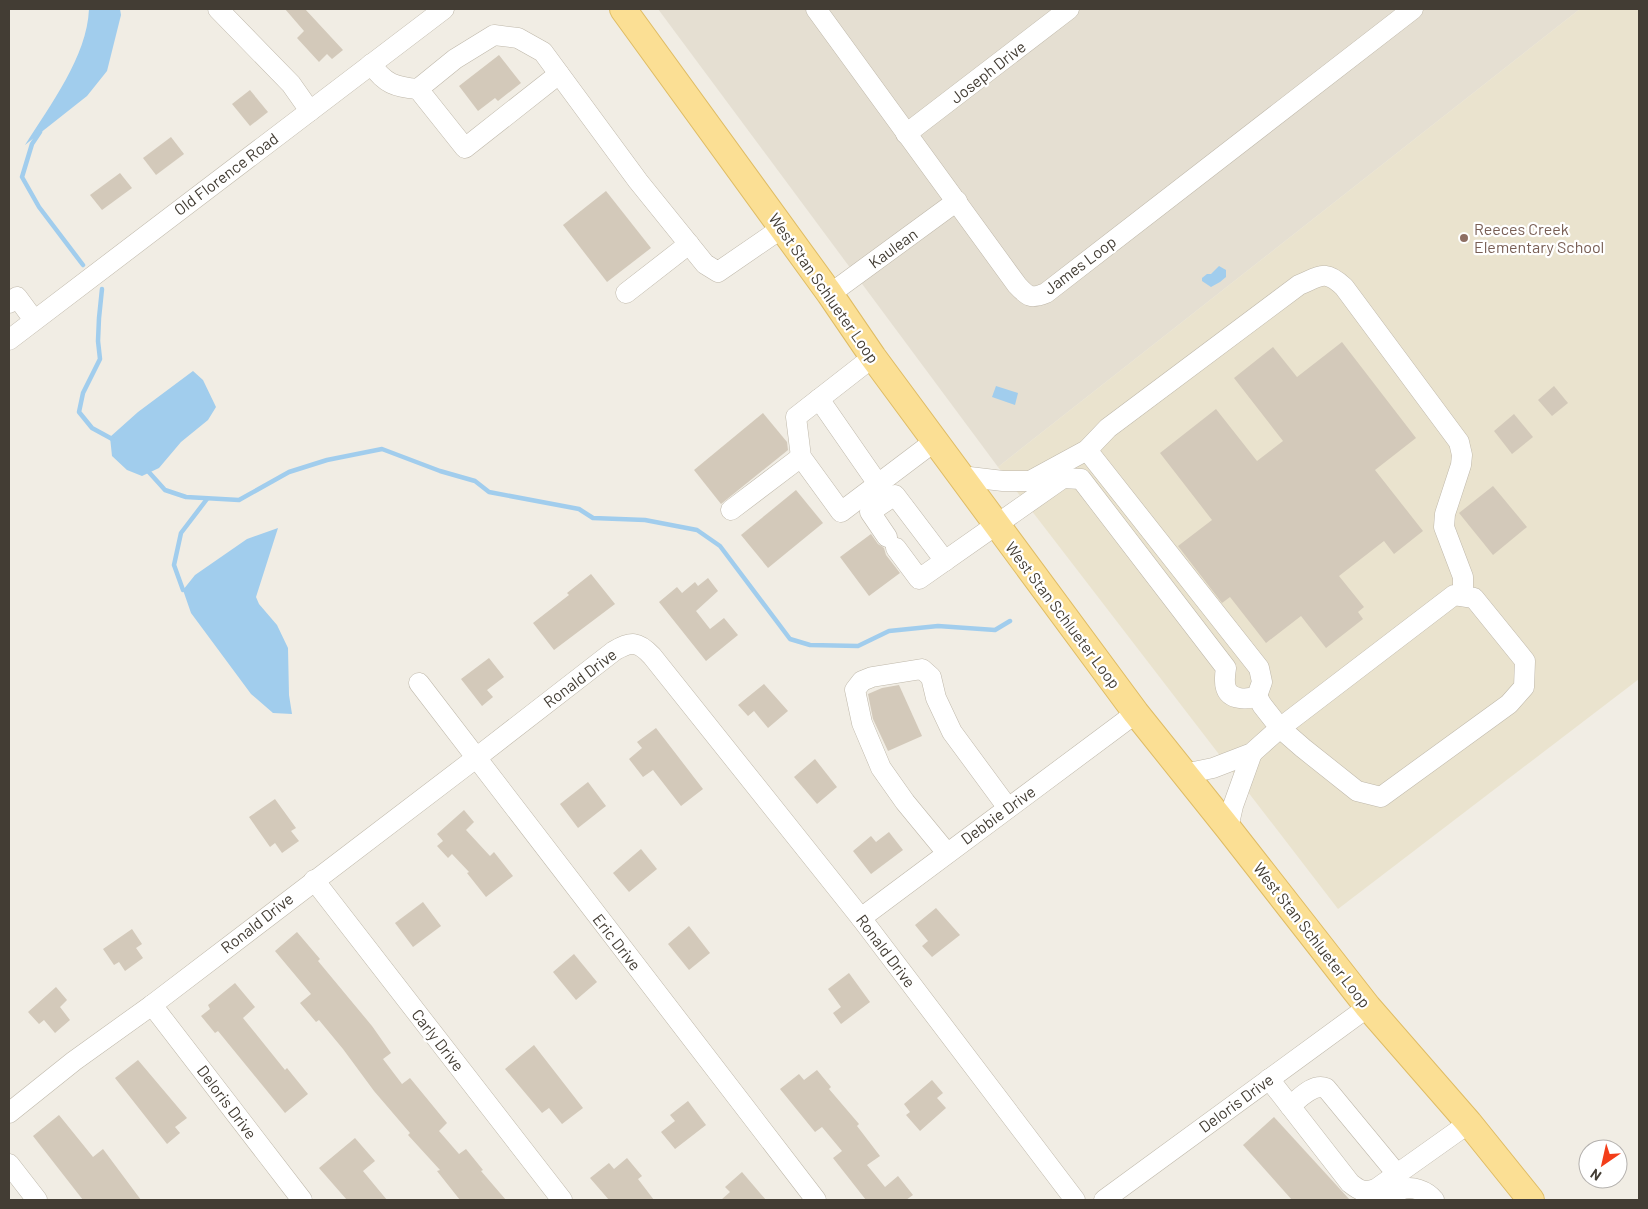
<svg xmlns="http://www.w3.org/2000/svg" width="1648" height="1209" font-family="Barlow,sans-serif">
	<style>
		.residential { fill: #e5dfd2 }
		.education { fill: #eae3ce }
		.water { fill: #a1cded }
		.lines { fill: none; stroke-linecap: round; stroke-linejoin: round }
		.stream { stroke: #a1cded; stroke-width: 4.5 }
		.building { fill: #d3c9ba }
		.minor-casing { stroke: #bfb8aa; stroke-width: 21 }
		.major-casing { stroke: #dfbc64; stroke-width: 28 }
		.minor { stroke: #fff; stroke-width: 20 }
		.major { stroke: #fbdf94; stroke-width: 26 }
		.education-dot { fill: #8d6e63; stroke: #fff; stroke-width: 2 }
		.labels { text-anchor: middle; stroke-width: 4.5; stroke-linejoin: round; paint-order: stroke }
		.street-label { font-size: 16px; fill: #433d34; stroke: #fff }
		.education-label { font-size: 16px; fill: #785e54; stroke: #fff; text-anchor: start }
	</style>
	<rect width="100%" height="100%" fill="#f1ede4"/>
	<polygon class="residential" points="658,9 1580,9 998,467"/>
	<polygon class="education" points="1580,9 1639,9 1639,679 1338,909 998,467"/>
	<g class="water">
		<path d="M89,9H120L121,15L107,71L87,96L25,145C50,105 87,57 89,9Z"/>
		<polygon points="1219,266 1226,270 1226,277 1220,282 1211,287 1202,281 1202,278 1207,274 1211,274"/>
		<polygon points="193,371 203,380 216,407 208,420 181,442 159,468 142,476 127,470 112,456 110,437 138,412"/>
		<polygon points="996,386 1018,393 1015,405 992,397"/>
		<polygon points="278,528 256,597 259,604 277,625 288,648 289,695 292,714 273,713 251,694 191,613 183,590 195,575 247,539"/>
	</g>
	<g class="lines">
		<g class="stream">
			<polyline points="40,132 32,144 22,177 39,207 83,265"/>
			<polyline points="102,289 99,318 98,341 100,359 83,393 79,412 92,428 114,440"/>
			<polyline points="147,470 165,490 186,497 239,500 289,472 327,460 382,449 440,471 475,481 489,492 579,509 593,518 645,520 697,530 720,546 790,639 810,645 858,646 889,631 938,626 995,630 1010,621"/>
			<polyline points="183,590 174,565 181,533 207,499"/>
		</g>
	</g>
	<g class="building">
		<polygon points="285,9 305,9 343,50 332,59 327,54 319,62 297,38 304,31"/>
		<polygon points="499,55 521,83 498,101 495,98 478,111 459,86"/>
		<polygon points="250,90 268,112 250,126 232,104"/>
		<polygon points="171,137 184,154 156,175 143,158"/>
		<polygon points="120,173 132,188 102,210 90,195"/>
		<polygon points="606,191 651,248 607,282 563,225"/>
		<polygon points="1342,342 1416,438 1375,470 1423,531 1394,554 1384,541 1339,576 1364,607 1358,612 1363,619 1326,648 1301,616 1266,643 1230,597 1222,603 1178,546 1212,520 1160,453 1216,409 1257,461 1283,441 1234,378 1273,347 1297,377"/>
		<polygon points="1554,386 1568,403 1552,416 1538,400"/>
		<polygon points="763,413 787,442 788,450 721,504 694,470"/>
		<polygon points="1514,414 1533,437 1512,454 1494,431"/>
		<polygon points="1493,486 1527,527 1493,555 1459,513"/>
		<polygon points="796,490 823,523 768,568 741,535"/>
		<polygon points="871,534 878,544 884,548 886,555 900,573 869,596 840,557"/>
		<polygon points="591,574 615,604 554,650 533,623 569,595 567,593"/>
		<polygon points="708,578 718,591 696,611 710,629 724,618 738,635 706,661 659,602 677,587 682,593 695,582 698,586"/>
		<polygon points="489,658 504,677 487,690 493,697 482,706 461,679"/>
		<polygon points="764,684 788,711 768,728 754,711 748,716 738,705"/>
		<polygon points="899,685 922,736 888,751 873,719 868,694 882,688"/>
		<polygon points="656,728 703,789 681,806 653,770 643,777 629,759 642,748 637,742"/>
		<polygon points="815,759 837,787 817,804 794,777"/>
		<polygon points="588,782 606,806 578,828 560,804"/>
		<polygon points="275,799 296,828 291,831 299,841 282,853 275,843 270,847 249,817"/>
		<polygon points="464,810 474,822 466,830 490,856 494,852 513,876 486,897 467,873 469,872 452,854 448,858 437,846 443,841 437,834"/>
		<polygon points="889,832 903,850 871,874 853,851 871,836 876,842"/>
		<polygon points="641,849 657,869 629,892 613,873"/>
		<polygon points="423,902 441,926 413,947 395,923"/>
		<polygon points="936,908 960,935 932,957 922,946 928,941 915,925"/>
		<polygon points="689,926 710,953 689,970 668,944"/>
		<polygon points="132,929 142,944 136,948 143,958 125,971 119,962 114,965 103,949"/>
		<polygon points="297,932 320,959 318,961 372,1026 391,1053 383,1059 402,1084 410,1078 447,1123 439,1131 459,1154 466,1149 483,1170 481,1171 506,1200 460,1200 437,1171 440,1170 408,1135 410,1133 374,1091 343,1049 319,1020 316,1022 300,1003 311,994 275,951"/>
		<polygon points="574,954 597,982 576,1000 553,972"/>
		<polygon points="849,973 870,1002 841,1024 833,1013 841,1007 828,989"/>
		<polygon points="235,983 255,1007 243,1018 285,1070 287,1068 308,1094 285,1113 218,1031 215,1033 201,1016 210,1009 208,1005"/>
		<polygon points="56,987 67,1000 60,1007 70,1020 55,1033 44,1020 39,1024 28,1012"/>
		<polygon points="534,1045 583,1108 562,1124 549,1108 542,1113 505,1069"/>
		<polygon points="138,1060 187,1118 175,1127 180,1133 167,1144 115,1078"/>
		<polygon points="817,1070 831,1087 829,1089 859,1124 857,1126 880,1156 867,1165 885,1187 898,1176 913,1195 906,1200 866,1200 833,1158 842,1151 822,1127 815,1132 780,1089 799,1074 804,1080"/>
		<polygon points="932,1080 943,1093 937,1098 946,1108 920,1131 906,1115 910,1112 904,1104"/>
		<polygon points="688,1101 706,1125 675,1149 661,1132 675,1121 670,1115"/>
		<polygon points="59,1115 93,1157 103,1149 141,1200 83,1200 33,1136"/>
		<polygon points="1274,1117 1350,1200 1292,1200 1243,1145"/>
		<polygon points="355,1138 375,1161 363,1171 387,1200 347,1200 319,1168"/>
		<polygon points="627,1158 642,1176 638,1179 654,1200 609,1200 590,1178 609,1163 614,1169"/>
		<polygon points="742,1172 766,1200 721,1200 730,1192 725,1187"/>
	</g>
	<g class="lines">
		<g class="minor-casing">
			<g id="minor">
				<polyline points="218,9 291,84 310,111"/>
				<path d="M816,9L1017,285C1028,297 1031,299 1046,293L1413,9"/>
				<path d="M371,64C385,84 395,87 418,89L455,59L494,35L518,38L543,52L638,181L705,264L718,272L782,228"/>
				<polyline points="418,89 465,148 559,74"/>
				<polyline points="906,134 1069,9"/>
				<polyline points="626,293 689,244"/>
				<polyline points="830,294 957,201"/>
				<polyline points="9,303 17,297 34,320"/>
				<polyline points="9,340 444,9"/>
				<polyline points="873,357 796,417 801,457 841,512 935,441"/>
				<polyline points="819,399 878,484"/>
				<path d="M961,476L1003,481H1030L1087,450L1108,428L1299,285C1321,276 1325,269 1344,287L1459,442L1462,455L1461,465L1445,514L1444,527L1463,577V596"/>
				<polyline points="731,510 801,457"/>
				<polyline points="887,537 870,512 895,495 945,561"/>
				<path d="M896,548L919,579L1063,478L1081,479L1226,668C1225,674 1224,682 1226,688C1230,700 1247,700 1257,696L1262,682L1259,668L1087,450"/>
				<polyline points="419,683 816,1200"/>
				<polyline points="1184,774 1213,768 1252,753 1280,728 1454,595 1474,598 1525,661 1524,687 1509,704 1381,797 1357,791 1303,748 1280,728 1262,705 1257,696"/>
				<polyline points="1228,828 1233,806 1252,753"/>
				<polyline points="947,853 905,802 881,768 862,723 855,690 862,681 872,677 922,669 931,677 936,698 952,732 1008,808"/>
				<polyline points="314,880 562,1200"/>
				<polyline points="861,918 1136,713"/>
				<polyline points="152,1005 302,1200"/>
				<path d="M1269,1079L1350,1183C1360,1191 1364,1193 1376,1189L1469,1123"/>
				<path d="M1290,1106C1300,1098 1313,1083 1326,1088L1397,1174"/>
				<path d="M9,1113L74,1061L152,1005L476,758L614,651C631,641 638,641 652,656L861,918L1075,1200"/>
				<polyline points="9,1164 37,1200"/>
				<polyline points="1104,1200 1368,1007"/>
				<path d="M1386,1200C1390,1197 1395,1191 1400,1190C1412,1185 1427,1191 1434,1200"/>
			</g>
		</g>
		<g class="major-casing">
			<polyline id="major" points="623,9 830,294 873,357 1136,713 1228,828 1368,1007 1469,1123 1531,1200"/>
		</g>
		<use href="#minor" class="minor"/>
		<use href="#major" class="major"/>
	</g>
	<circle class="education-dot" cx="1464" cy="238" r="5"/>
	<g class="labels">
		<g class="street-label">
			<text transform="translate(988 72) rotate(-38)" y="6">Joseph Drive</text>
			<text transform="translate(226 174) rotate(-37)" y="6">Old Florence Road</text>
			<text transform="translate(893 248) rotate(-36)" y="6">Kaulean</text>
			<text transform="translate(1080 265) rotate(-37)" y="6">James Loop</text>
			<text transform="translate(824 288) rotate(55)" y="6">West Stan Schlueter Loop</text>
			<text transform="translate(1063 615) rotate(53)" y="6">West Stan Schlueter Loop</text>
			<text transform="translate(580 678) rotate(-37)" y="6">Ronald Drive</text>
			<text transform="translate(998 815) rotate(-36)" y="6">Debbie Drive</text>
			<text transform="translate(257 923) rotate(-38)" y="6">Ronald Drive</text>
			<text transform="translate(1312 935) rotate(52)" y="6">West Stan Schlueter Loop</text>
			<text transform="translate(617 942) rotate(52)" y="6">Eric Drive</text>
			<text transform="translate(886 951) rotate(53)" y="6">Ronald Drive</text>
			<text transform="translate(438 1040) rotate(52)" y="6">Carly Drive</text>
			<text transform="translate(227 1102) rotate(53)" y="6">Deloris Drive</text>
			<text transform="translate(1236 1103) rotate(-36)" y="6">Deloris Drive</text>
		</g>
		<g class="education-label">
			<text x="1474" y="235">Reeces Creek<tspan x="1474" dy="18">Elementary School</tspan></text>
		</g>
	</g>
	<rect width="1648" height="1209" fill="none" stroke="#433d34" stroke-width="20"/>
	<g transform="translate(1603 1164) rotate(214)"><circle r="24" fill="#ffffff" stroke="#b4b1ae"/>
	<path d="M0-4L9 19L0 12L-9 19Z" fill="#f33d19"/>
	<text y="-8" font-size="14" font-weight="bold" text-anchor="middle" fill="#433d34">N</text>
	</g>
</svg>
